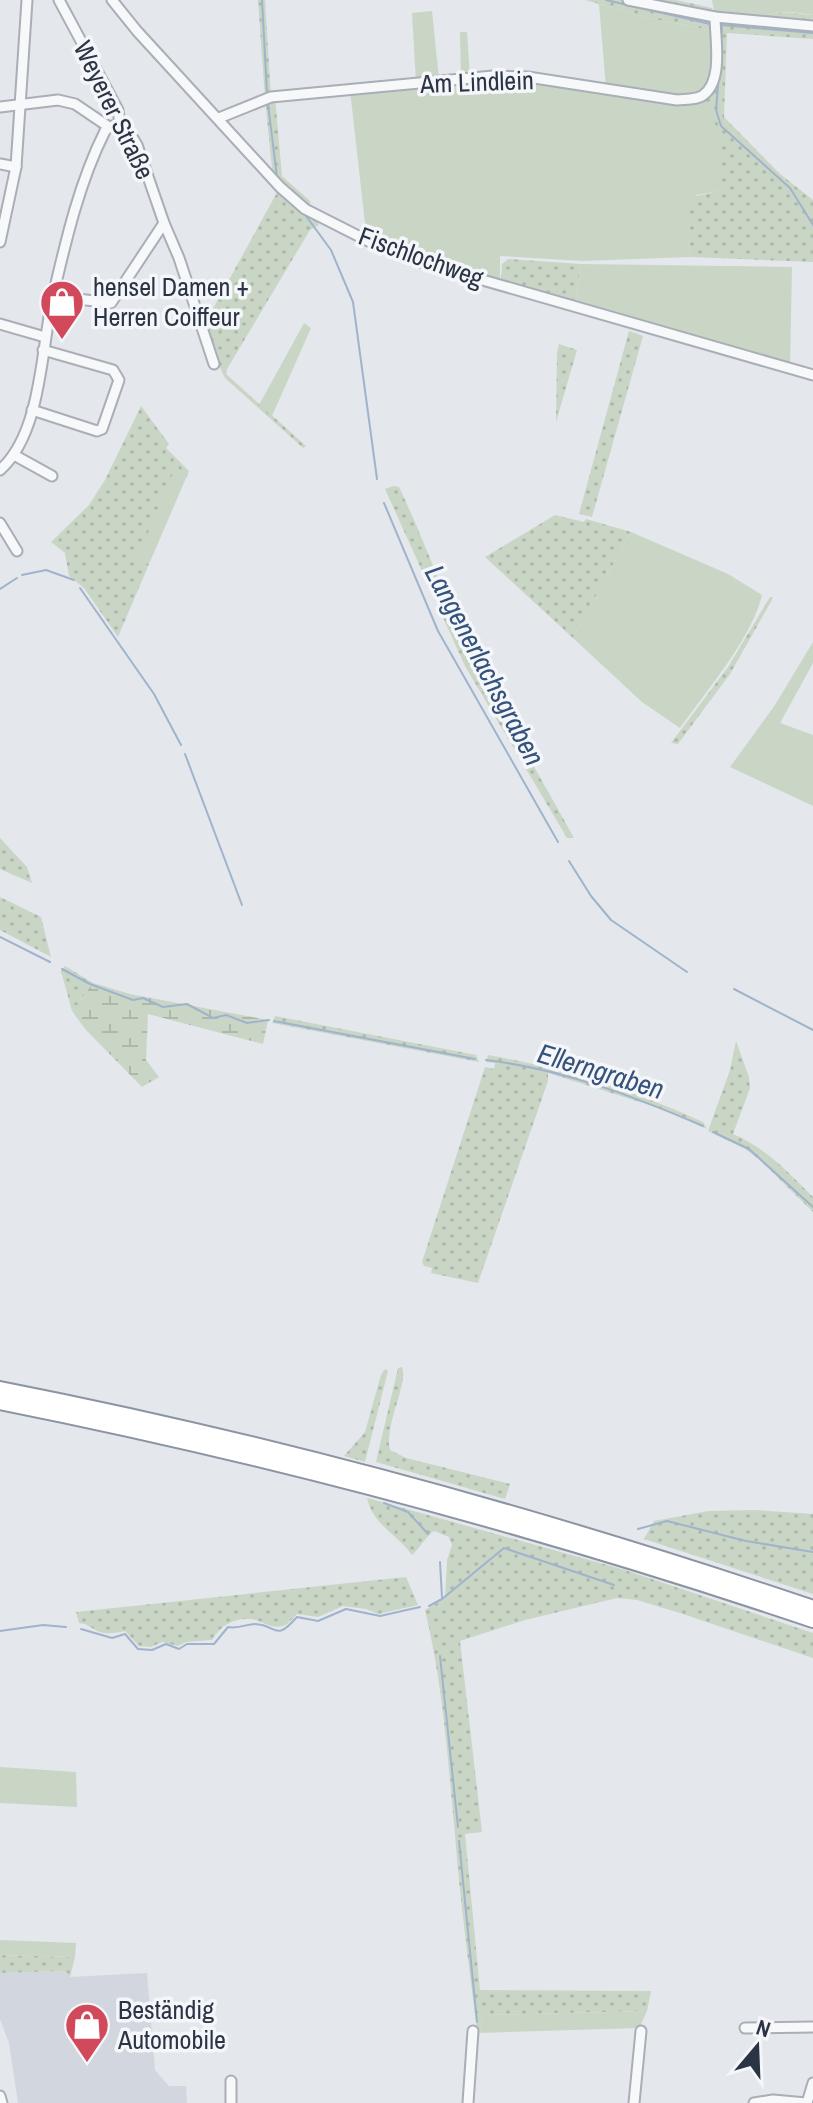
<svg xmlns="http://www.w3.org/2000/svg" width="813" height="2103" font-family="'Archivo Narrow',sans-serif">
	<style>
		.built { fill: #d2d6de }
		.grass { fill: url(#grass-dots) }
		.wetland { fill: url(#wetland-marsh) }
		.garden { fill: #c9d6c5 }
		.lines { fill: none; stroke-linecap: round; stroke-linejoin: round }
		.stream { stroke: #9fb4cc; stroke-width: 2 }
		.minor-casing { stroke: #a9aeb7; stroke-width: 13 }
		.highway-casing { stroke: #8b94a3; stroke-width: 18 }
		.minor { stroke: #f7f8fa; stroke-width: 9 }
		.highway { stroke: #fff; stroke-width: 14 }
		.labels { text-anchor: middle; stroke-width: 7; stroke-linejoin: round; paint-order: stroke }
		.street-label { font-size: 26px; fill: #2b3445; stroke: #f4f6f9 }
		.poi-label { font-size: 26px; fill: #2b3445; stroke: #f4f6f9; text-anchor: start }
		.water-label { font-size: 28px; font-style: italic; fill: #34527a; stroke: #f4f6f9 }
	</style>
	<defs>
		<pattern id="grass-dots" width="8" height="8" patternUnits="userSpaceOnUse" patternTransform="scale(2)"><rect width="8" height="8" fill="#c9d6c5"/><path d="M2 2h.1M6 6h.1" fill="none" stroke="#adb8ab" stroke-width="1.8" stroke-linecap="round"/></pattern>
		<pattern id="wetland-marsh" width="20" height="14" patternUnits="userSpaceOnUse" patternTransform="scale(2)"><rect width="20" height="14" fill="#c9d6c5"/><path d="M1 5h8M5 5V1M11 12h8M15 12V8" fill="none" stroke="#adb8ab"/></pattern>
	</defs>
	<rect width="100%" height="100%" fill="#e4e7ec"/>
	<polygon class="built" points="67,1971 70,1977 147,1973 155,2070 169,2086 186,2086 187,2103 18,2103 9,2043 0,2019 0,1973"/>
	<g class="grass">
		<polygon points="258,0 265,0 271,97 275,97 282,176 310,201 311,212 319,225 310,230 227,369 226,374 306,446 303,448 225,378 202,329 280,187 273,178 265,99"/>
		<path d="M585,0H676L712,8L715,17L759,22C772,7 794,14 813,15V39L727,33L724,117L780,174L813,200V262L690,257L687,210L696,196L719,191L708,116L699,98L715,31L648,18Z"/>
		<polygon points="508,259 581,264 575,305 501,282 502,264"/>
		<polygon points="629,331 643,336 592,517 579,514"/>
		<polygon points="559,344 577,350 556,422 557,354"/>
		<polygon points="141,406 169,444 166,448 189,471 186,478 177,467 138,558 149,564 118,637 84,588 69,576 65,553 51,542 89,505 105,480"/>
		<path d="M393,486L399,487C423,537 441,589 465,639C498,707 538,772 574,838H567L465,666L385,489Z"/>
		<polygon points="555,515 584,522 586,519 631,532 573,638 485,557"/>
		<polygon points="770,597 773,598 730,674 678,744 671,743 728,667"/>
		<polygon points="0,838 27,867 32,883 0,869"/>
		<polygon points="0,897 41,917 51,957 0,930"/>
		<polygon points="65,966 93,983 72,1011 61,971"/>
		<polygon points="275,1016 476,1055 479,1062 272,1023"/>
		<path d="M736,1041L749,1077L750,1088L733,1134C766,1148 788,1172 813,1197V1212L760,1160L745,1149L708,1131L730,1070Z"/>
		<path d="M488,1055C562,1068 634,1090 703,1122L707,1129L662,1109L548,1073V1081L478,1283L431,1273L432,1268L424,1266L422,1262L485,1067L494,1069L495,1063L486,1062Z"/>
		<path d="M402,1367C409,1383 384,1424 390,1450L406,1458L510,1484L505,1499L376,1462L398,1368Z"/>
		<polygon points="385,1369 388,1371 365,1462 344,1456 365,1432 381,1375"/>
		<path d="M367,1498L625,1570L813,1633V1658L680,1613L637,1600L617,1598L525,1620L460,1641L482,1832L465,1834L480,1990L651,1991L647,2011L483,2015L479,2033L477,2030C469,1966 460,1900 455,1835C448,1760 443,1685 425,1610L445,1598L447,1560L452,1545L449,1537L434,1531C426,1536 420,1548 412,1555C397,1534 373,1525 367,1498Z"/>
		<polygon points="755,1510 813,1514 813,1594 644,1539 654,1521 708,1511"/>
		<path d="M406,1577L418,1605L378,1614L366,1609L343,1606L318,1617L297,1614C292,1619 288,1625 282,1626C272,1629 265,1623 256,1620C237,1616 221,1624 212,1640L186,1642L178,1646L162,1642L151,1647L139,1646L125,1631C116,1633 106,1635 97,1631C90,1627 88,1624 79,1623L76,1612Z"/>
		<polygon points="0,1955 75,1957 70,1977 66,1971 0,1973"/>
	</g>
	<polygon class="wetland" points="93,983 130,994 268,1020 263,1044 148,1014 146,1060 159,1077 142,1087 86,1030 72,1011"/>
	<g class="garden">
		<path d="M712,0H813V15C795,13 772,7 759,22L715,17Z"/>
		<polygon points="599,4 648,18 715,31 714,74 699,98 721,134 720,191 696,195 697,210 688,210 690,257 582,261 500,256 500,284 367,241 350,90 461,79 460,32 467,32 470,78 493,76 606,88"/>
		<polygon points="432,11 439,79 416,82 412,13"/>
		<polygon points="581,264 792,267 790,367 575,305"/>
		<polygon points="304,323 311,328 272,416 259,405"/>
		<polygon points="176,466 186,478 149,564 137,559"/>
		<path d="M631,532L728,574L762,595C752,638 706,691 680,728L642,702L573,638Z"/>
		<polygon points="813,642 813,663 780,723 813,735 813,806 730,767 775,705"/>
		<polygon points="0,1767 76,1772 77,1807 0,1803"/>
		<polygon points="0,1940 76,1943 75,1957 0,1955"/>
		<polygon points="647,2011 639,2028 479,2033 483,2015"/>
	</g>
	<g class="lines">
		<g class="stream">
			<polyline points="262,0 267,93"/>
			<polyline points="606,0 710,24"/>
			<polyline points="721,42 722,25 813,33"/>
			<polyline points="719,73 716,110 721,126 790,188 813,225"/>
			<polyline points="268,104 277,177"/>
			<polyline points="292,190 302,200"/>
			<polyline points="306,216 331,250 353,302 377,479"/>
			<polyline points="737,358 813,380"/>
			<polyline points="384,503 438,631 558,842"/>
			<polyline points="22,575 46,570 74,580"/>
			<polyline points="80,588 154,694 181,745"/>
			<polyline points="0,589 17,578"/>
			<polyline points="185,754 242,905"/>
			<polyline points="569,861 591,896 611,920 687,972"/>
			<polyline points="0,937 50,962"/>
			<polyline points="62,969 90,984 133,1000 143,998 163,1007 187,1004 213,1018 226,1015 247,1023 269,1020"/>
			<polyline points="734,989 813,1030"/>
			<polyline points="274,1021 475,1059"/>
			<path d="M486,1060C562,1069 633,1096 703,1126"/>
			<polyline points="713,1132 749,1149 813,1207"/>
			<polyline points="384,1503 408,1512 428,1534"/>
			<polyline points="638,1529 667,1521 746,1541 813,1552"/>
			<polyline points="440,1562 442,1597"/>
			<polyline points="429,1606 442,1599 504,1548 614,1585"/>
			<path d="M81,1629L112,1638L125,1634L138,1649L152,1650L166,1644L179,1649L187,1644H214L228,1627C240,1629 246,1624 255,1624C278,1625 274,1643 297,1617L318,1621L346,1609L380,1616L420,1607"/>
			<polyline points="0,1631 43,1625 66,1627"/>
			<polyline points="440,1656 458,1827"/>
			<polyline points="459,1841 477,2022"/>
		</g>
		<g class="minor-casing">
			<g id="minor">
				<polyline points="59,0 118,110 120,124 128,130 137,145 164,223 179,258 214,364"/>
				<polyline points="112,0 137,31 280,187 305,209 380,247 420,262 813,375"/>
				<polyline points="628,0 715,17 813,26"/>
				<polyline points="0,107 58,100 75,104 109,127"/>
				<path d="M219,118L271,97L493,76L528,77L677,100C685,99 695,100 702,96C724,82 715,39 715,17"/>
				<polyline points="0,164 16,167"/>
				<polyline points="0,242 16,167 27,0"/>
				<polyline points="53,296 111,303 164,223"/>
				<polyline points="0,324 45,337"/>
				<polyline points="32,410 97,431 102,429 119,380 113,370 43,350"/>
				<polyline points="14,455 52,476"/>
				<path d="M0,470C42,433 41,348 53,296C66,240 79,183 105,131L109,127L120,124"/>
				<polyline points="0,523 17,551"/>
				<polyline points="745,2028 813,2027"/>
				<polyline points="0,2096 2,2103"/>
				<polyline points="231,2103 231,2081"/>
				<polyline points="468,2103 473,2031"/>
				<polyline points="634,2103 641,2031"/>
				<polyline points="754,2103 773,2100 806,2103"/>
				<polyline points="807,2103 813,2083"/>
			</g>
		</g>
		<g class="highway-casing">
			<g id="highway">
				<path d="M0,1389C276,1443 547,1518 813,1608"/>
				<path d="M0,1402C276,1457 546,1530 813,1620"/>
			</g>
		</g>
		<use href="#minor" class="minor"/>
		<use href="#highway" class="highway"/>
	</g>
	<defs>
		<g id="shop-pin" transform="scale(2.3)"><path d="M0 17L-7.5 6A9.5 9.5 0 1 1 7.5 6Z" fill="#d1495b" stroke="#f4f6f9"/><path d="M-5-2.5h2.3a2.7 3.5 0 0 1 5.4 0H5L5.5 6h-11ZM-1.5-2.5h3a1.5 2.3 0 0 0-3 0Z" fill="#fff"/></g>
	</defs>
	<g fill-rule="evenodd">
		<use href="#shop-pin" x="62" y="302"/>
		<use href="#shop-pin" x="87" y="2025"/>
	</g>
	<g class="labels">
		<g class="street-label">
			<text transform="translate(477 82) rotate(-2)" y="9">Am Lindlein</text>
			<text transform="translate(114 110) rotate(64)" y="9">Weyerer Straße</text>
			<text transform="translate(421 257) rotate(20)" y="9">Fischlochweg</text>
		</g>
		<g class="poi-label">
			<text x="93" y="296">hensel Damen +<tspan x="93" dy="30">Herren Coiffeur</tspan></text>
			<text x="118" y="2019">Beständig<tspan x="118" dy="30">Automobile</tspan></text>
		</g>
		<g class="water-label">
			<text transform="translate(485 665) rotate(62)" y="10">Langenerlachsgraben</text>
			<text transform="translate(601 1071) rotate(17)" y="10">Ellerngraben</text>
		</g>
	</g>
	<g transform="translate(757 2047) rotate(19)" stroke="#f4f6f9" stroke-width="6" paint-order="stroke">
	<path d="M0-6L14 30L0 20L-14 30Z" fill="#2b3445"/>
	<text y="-12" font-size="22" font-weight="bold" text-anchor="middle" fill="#2b3445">N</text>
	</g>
</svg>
